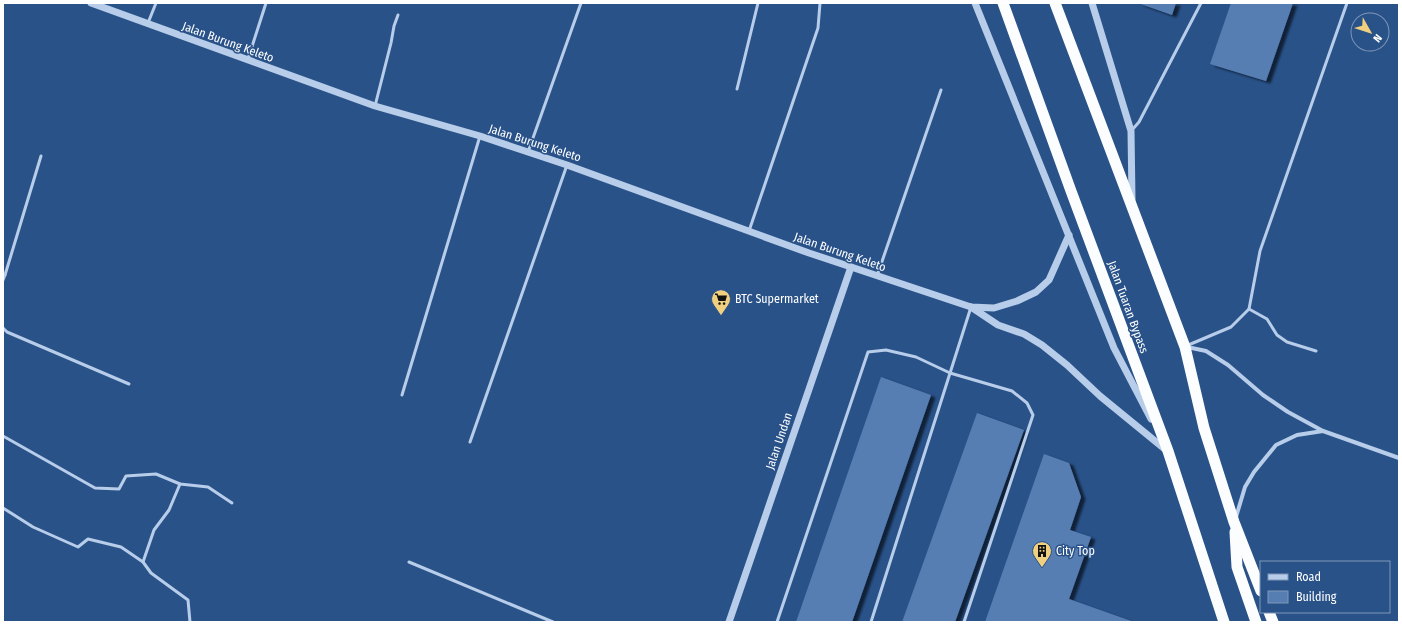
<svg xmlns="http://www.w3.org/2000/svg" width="1402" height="625" font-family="'Fira Sans Condensed',sans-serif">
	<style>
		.building { fill: #567eb2; filter: url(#shadow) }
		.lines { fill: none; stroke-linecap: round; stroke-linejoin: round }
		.service { stroke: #b7cde9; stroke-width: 3 }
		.minor { stroke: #b7cde9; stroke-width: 4 }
		.tertiary { stroke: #b7cde9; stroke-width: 7 }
		.trunk { stroke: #fcfdfe; stroke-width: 11 }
		.labels { text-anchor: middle; stroke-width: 3; stroke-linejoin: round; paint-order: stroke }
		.street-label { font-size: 12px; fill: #fff; stroke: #295289 }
		.poi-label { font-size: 12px; fill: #fff; stroke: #295289; text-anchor: start }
	</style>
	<defs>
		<filter id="shadow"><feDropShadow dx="4.5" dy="2.5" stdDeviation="1" flood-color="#0009"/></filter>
	</defs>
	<rect width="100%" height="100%" fill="#295289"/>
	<g class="building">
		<polygon points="1138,3 1176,3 1172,15"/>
		<polygon points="1231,3 1293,3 1266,81 1210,64"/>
		<polygon points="881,377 931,395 852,622 796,622"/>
		<polygon points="977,413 1024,430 955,622 902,622"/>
		<polygon points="1044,454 1069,463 1081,497 1070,530 1091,537 1069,599 1134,622 985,622"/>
	</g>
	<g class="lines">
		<g class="service">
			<polyline points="148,23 156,3"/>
			<polyline points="248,59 266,3"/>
			<polyline points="737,89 758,3"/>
			<polyline points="375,106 391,43 394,26 398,15"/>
			<polyline points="1132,130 1139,122 1201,3"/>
			<polyline points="528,152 581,3"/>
			<polyline points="749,231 818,28 820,3"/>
			<polyline points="3,274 5,275 3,280"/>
			<polyline points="5,275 41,156"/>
			<polyline points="877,276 941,90"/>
			<polyline points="1249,309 1267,319 1277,335 1287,342 1316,351"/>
			<polyline points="3,328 7,332 129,384"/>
			<polyline points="1186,346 1231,327 1249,309 1260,251 1347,3"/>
			<polyline points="402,395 480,136"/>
			<polyline points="3,436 95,488 119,489 126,476 156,474 180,484 208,487 232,503"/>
			<polyline points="470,442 567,165"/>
			<polyline points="3,508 33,527 78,547 88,539 121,547 143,562 151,573 188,600 190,622"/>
			<polyline points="143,562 154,530 169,510 180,484"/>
			<polyline points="409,562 553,622"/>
			<polyline points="777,622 868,352 886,350 916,357 950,373 1012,391 1027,403 1033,415 964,622"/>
			<polyline points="871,622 971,307"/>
		</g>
		<g class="minor">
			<polyline points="1187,347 1206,351 1228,365 1263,395 1288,412 1323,431 1399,458"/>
			<polyline points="1236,517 1245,487 1254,472 1276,445 1297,435 1323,431"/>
		</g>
		<g class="tertiary">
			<polyline points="91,3 375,106 480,136 567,165 809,253 971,307 994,308 1017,301 1036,292 1049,280 1069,235"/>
			<polyline points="975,3 1114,348 1151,419"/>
			<polyline points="1092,3 1131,131 1132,199"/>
			<polyline points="971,307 998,325 1024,334 1042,345 1067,365 1100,396 1166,450"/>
			<polyline points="729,622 851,267"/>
		</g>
		<g class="trunk">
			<polyline points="1003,3 1071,191 1168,451 1224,622"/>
			<polyline points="1055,3 1185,347 1204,428 1234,522 1261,591"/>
			<polyline points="1235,532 1237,567 1256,622"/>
			<polyline points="1269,612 1273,622"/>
		</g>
	</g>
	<defs>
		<g id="supermarket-pin" transform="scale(1)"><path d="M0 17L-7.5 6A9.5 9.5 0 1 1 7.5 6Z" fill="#f0d07e" stroke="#295289"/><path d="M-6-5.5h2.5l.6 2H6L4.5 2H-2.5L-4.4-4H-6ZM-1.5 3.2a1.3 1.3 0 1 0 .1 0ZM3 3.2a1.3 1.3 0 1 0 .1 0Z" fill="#111"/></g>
		<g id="building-pin" transform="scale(1)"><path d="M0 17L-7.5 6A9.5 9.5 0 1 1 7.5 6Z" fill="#f0d07e" stroke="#295289"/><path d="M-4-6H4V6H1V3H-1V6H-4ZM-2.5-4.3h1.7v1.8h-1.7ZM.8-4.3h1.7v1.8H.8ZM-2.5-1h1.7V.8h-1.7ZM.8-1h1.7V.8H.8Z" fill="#111"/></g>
	</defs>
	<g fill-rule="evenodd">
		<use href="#supermarket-pin" x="721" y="299"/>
		<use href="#building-pin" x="1042" y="551"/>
	</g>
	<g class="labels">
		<g class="street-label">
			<text transform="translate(228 42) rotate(20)" y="4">Jalan Burung Keleto</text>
			<text transform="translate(535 143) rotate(18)" y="4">Jalan Burung Keleto</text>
			<text transform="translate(840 252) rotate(19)" y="4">Jalan Burung Keleto</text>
			<text transform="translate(1128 307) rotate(70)" y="4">Jalan Tuaran Bypass</text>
			<text transform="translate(779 441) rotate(-71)" y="4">Jalan Undan</text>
		</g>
		<g class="poi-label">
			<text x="735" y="303">BTC Supermarket</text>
			<text x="1056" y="555">City Top</text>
		</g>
	</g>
	<rect width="1402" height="625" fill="none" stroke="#ffffff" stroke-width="8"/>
	<rect x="1260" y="561" width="130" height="52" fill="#295289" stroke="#7f97b8"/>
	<rect x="1268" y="574" width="20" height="6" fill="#b7cde9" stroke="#7f97b8"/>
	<text x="1296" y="581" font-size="12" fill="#ffffff">Road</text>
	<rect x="1268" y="591" width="20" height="12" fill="#567eb2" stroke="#7f97b8"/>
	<text x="1296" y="601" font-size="12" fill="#ffffff">Building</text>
	<g transform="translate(1370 32) rotate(129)"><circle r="19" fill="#295289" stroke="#7f97b8"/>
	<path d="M0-3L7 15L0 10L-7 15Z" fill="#f0d07e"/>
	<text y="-6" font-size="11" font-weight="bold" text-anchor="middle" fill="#ffffff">N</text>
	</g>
</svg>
